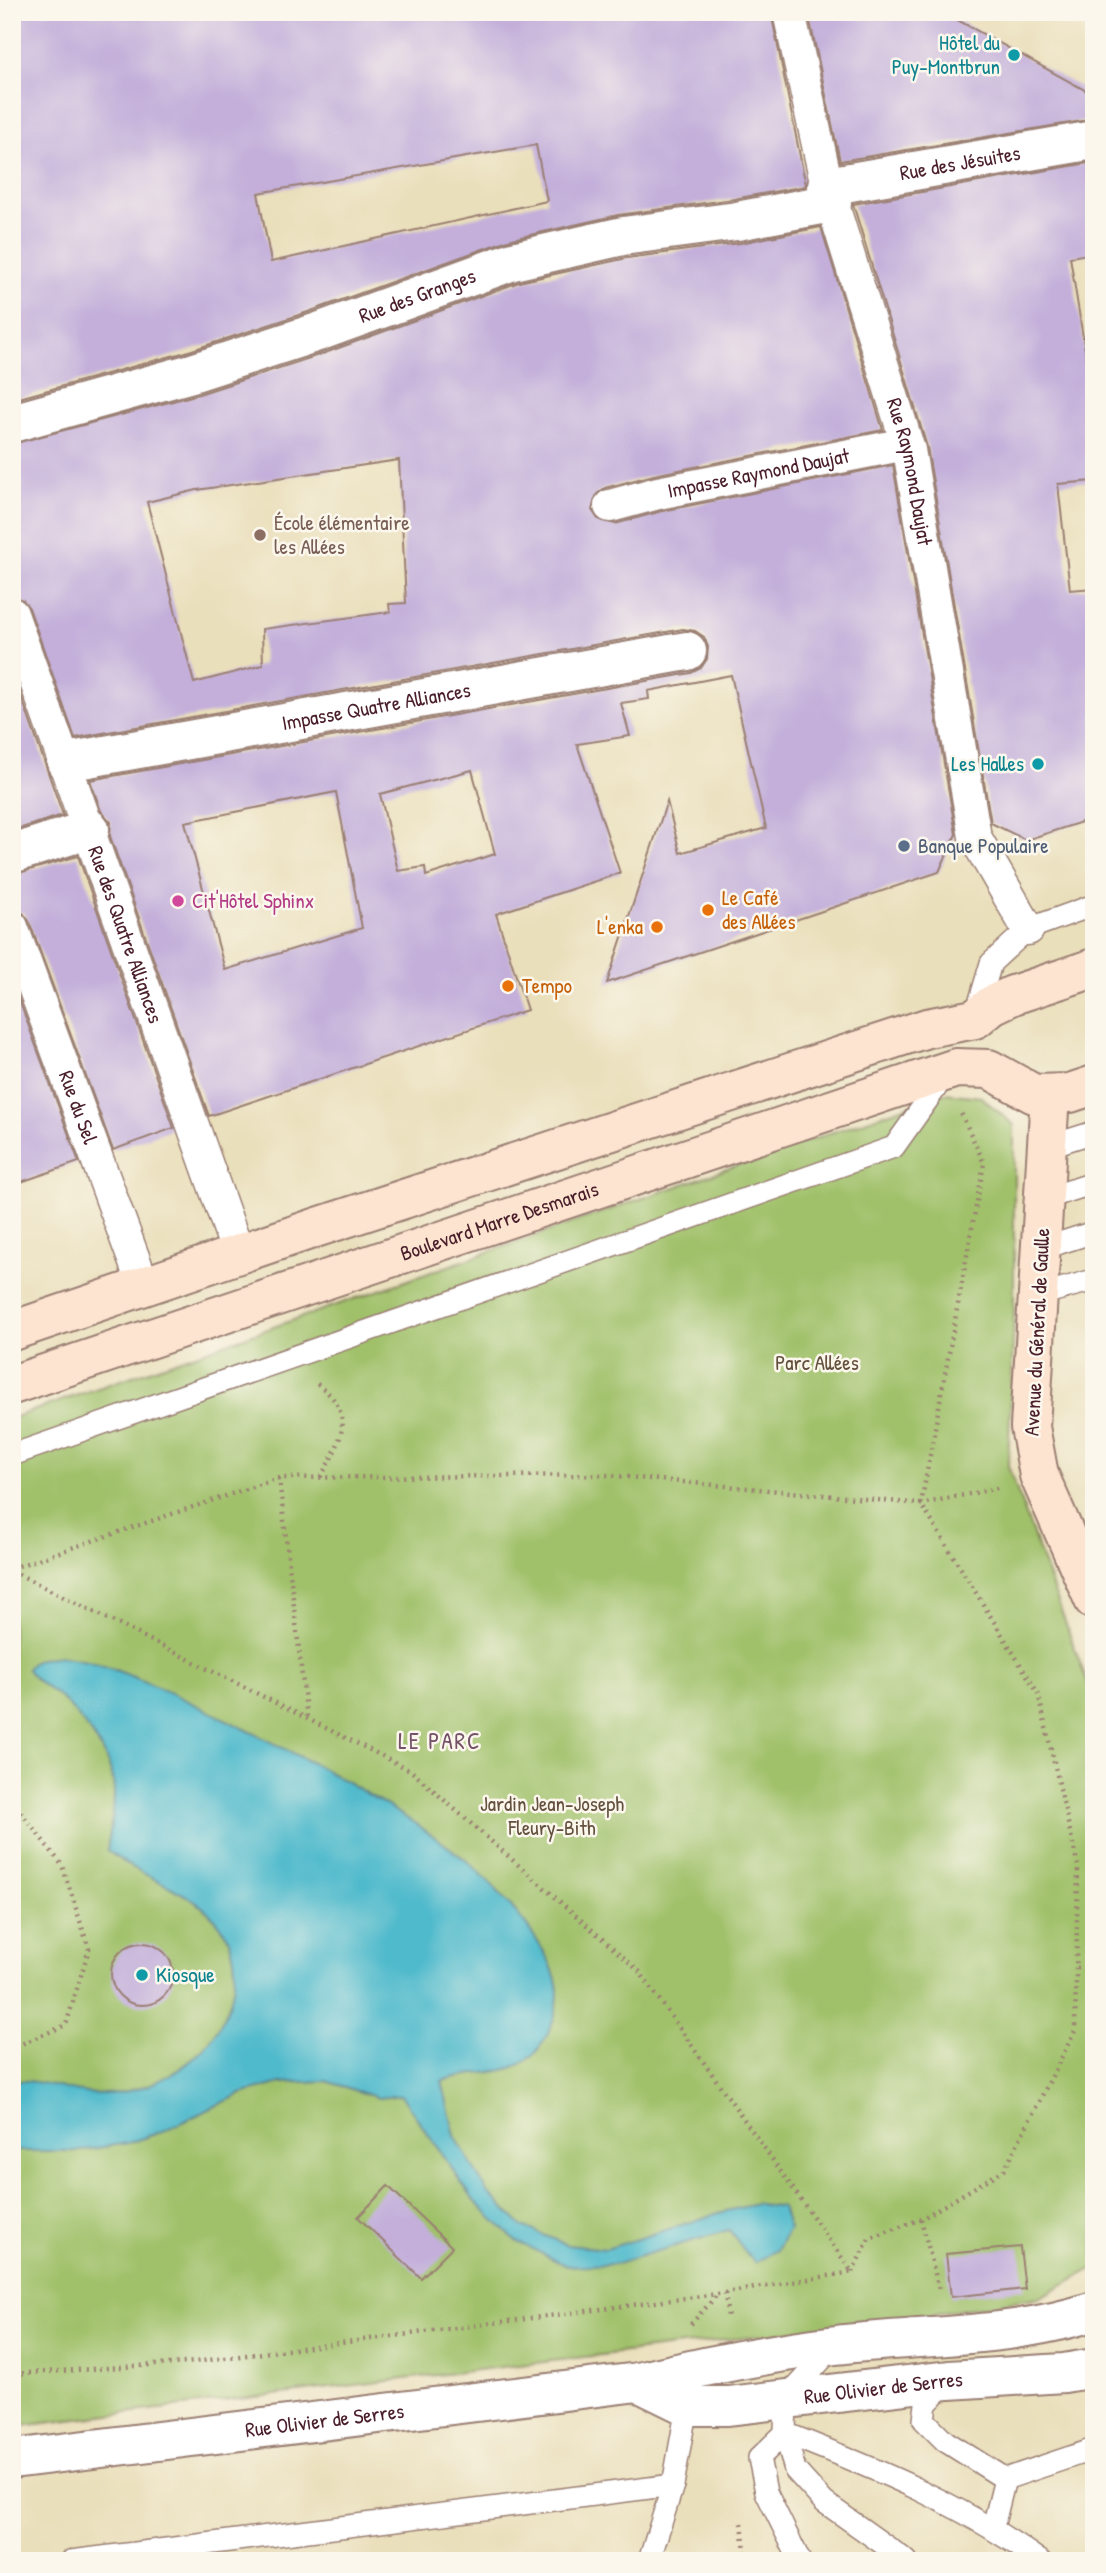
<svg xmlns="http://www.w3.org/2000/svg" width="1106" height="2573" font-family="'Patrick Hand',sans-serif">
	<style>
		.green { fill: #a0c16a; stroke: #75704a; stroke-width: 2 }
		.water { fill: #4fbacc; stroke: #4c6c7c; stroke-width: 2 }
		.building { fill: #c3afda; fill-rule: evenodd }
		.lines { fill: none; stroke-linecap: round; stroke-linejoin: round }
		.service-casing { stroke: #9a7f73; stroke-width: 24 }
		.pedestrian-casing { stroke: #9a7f73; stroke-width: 35 }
		.minor-casing { stroke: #9a7f73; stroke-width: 42 }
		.tertiary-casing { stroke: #9a7f73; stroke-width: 42 }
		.secondary-casing { stroke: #9a7f73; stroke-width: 42 }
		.path { stroke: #9a7f73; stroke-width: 4.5; stroke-dasharray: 2 5; stroke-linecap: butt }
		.service { stroke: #fff; stroke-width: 21 }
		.pedestrian { stroke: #fff; stroke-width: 32 }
		.minor { stroke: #fff; stroke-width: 38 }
		.tertiary { stroke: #fff; stroke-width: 38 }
		.secondary { stroke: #fde4d0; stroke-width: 38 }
		.culture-dot { fill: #0f9aa8; stroke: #fbf7ec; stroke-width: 2.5 }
		.education-dot { fill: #8d6e63; stroke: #fbf7ec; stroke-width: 2.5 }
		.service-dot { fill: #5c6f8a; stroke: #fbf7ec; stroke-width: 2.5 }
		.hotel-dot { fill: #d1479c; stroke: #fbf7ec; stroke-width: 2.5 }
		.food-dot { fill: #e8710a; stroke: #fbf7ec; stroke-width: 2.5 }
		.labels { text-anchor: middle; stroke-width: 5; stroke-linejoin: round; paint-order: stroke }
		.culture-label { font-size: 21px; fill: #0d838f; stroke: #fbf7ec; text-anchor: end }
		.street-label { font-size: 21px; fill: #4a1f2b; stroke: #fbf7ec }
		.education-label { font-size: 21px; fill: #785e54; stroke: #fbf7ec; text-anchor: start }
		.service-label { font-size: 21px; fill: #4e5e75; stroke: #fbf7ec; text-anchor: start }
		.food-label { font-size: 21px; fill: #c56008; stroke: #fbf7ec; text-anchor: start }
		.hotel-label { font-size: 21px; fill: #b23c85; stroke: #fbf7ec; text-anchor: start }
		.park-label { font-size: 21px; fill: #64503e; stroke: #fbf7ec }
		.neighbourhood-label { font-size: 23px; letter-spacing: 2px; fill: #745168; stroke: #fbf7ec }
	</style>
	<rect width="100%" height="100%" fill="#fbf7ec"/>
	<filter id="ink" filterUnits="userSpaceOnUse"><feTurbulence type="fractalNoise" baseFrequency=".0143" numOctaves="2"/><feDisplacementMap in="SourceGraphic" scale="14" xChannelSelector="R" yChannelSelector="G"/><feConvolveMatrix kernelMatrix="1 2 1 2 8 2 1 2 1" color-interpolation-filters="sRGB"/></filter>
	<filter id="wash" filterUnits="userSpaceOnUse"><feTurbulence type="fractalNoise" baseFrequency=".00686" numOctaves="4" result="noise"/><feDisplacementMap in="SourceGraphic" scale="28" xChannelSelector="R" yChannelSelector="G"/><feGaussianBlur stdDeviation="1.57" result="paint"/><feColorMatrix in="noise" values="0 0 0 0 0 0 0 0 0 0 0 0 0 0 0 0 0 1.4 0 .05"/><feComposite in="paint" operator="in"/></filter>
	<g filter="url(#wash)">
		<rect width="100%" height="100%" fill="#eadfbb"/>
		<polygon class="green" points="945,1093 981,1097 1014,1125 1014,1315 1008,1466 1094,1701 1094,2268 1040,2297 928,2315 12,2427 12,1418"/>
		<path class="water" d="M60,1656C73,1659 88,1660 101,1665C151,1682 199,1706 247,1730C320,1766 396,1806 462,1857C492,1880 558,1953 558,1993C558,2013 548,2037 536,2052C514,2079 470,2069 442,2081L455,2136L487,2192L522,2226L567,2245L606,2249L722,2212L757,2204L782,2208L789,2229L777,2250L754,2263L729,2230L614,2264L567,2266L516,2241L475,2202L401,2095L379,2098L326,2081L281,2083L241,2094L161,2132L128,2143L80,2151H12V2081C47,2078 76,2099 117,2093C146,2089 181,2073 201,2051C235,2015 250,1956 214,1918C184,1886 140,1878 107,1850C110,1831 115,1809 114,1790C113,1758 85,1722 64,1701C53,1690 34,1682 27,1669C34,1657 47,1658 60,1656Z"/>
		<g id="blocks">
			<g class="building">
				<path d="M12,12H771L806,186L734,199L618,215L508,240L311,311L186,352L12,400ZM536,145L547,201L271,262L258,193Z"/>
				<polygon points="808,12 943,12 1094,95 1094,119 840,161"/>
				<polygon points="1094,162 1094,253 1070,257 1091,387 1094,386 1094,481 1058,484 1070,590 1094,588 1094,818 1026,840 991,823 927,447 853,204"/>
				<path d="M821,227L883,430L654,475L605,488L597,494L592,510L598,519L615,524L662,511L893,465L956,834L939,872L607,983L667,801L680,853L766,828L731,675L648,691L649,699L621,703L630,736L577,744L620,873L496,914L527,1010L209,1116L110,836L111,822L101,811L90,780L691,673L701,668L707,659L708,647L704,637L695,631L683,629L75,738L29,608L23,600L12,596V444L199,394L325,353L519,282L627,258L740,243ZM399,460L406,603L389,604L390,612L262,629L263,665L194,683L147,502L197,490ZM472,770L495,854L426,876L425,867L398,871L380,794ZM336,792L362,928L225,970L185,822Z"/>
				<polygon points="12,670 63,815 12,831"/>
				<polygon points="78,856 174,1128 113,1150 29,921 23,913 12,909 12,875"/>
				<polygon points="12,981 79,1162 12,1185"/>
				<circle cx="142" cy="1974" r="31"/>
				<polygon points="388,2186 452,2247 421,2278 358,2217"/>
				<polygon points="1020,2247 1025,2289 951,2297 946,2254"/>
			</g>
		</g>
	</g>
	<g filter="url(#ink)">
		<use href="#blocks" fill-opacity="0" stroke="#9a7f73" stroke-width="2"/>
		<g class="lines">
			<g class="service-casing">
				<g id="service">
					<polyline points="976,1014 991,963 1028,929 1094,905"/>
					<polyline points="1047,1147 1094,1132"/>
					<polyline points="1044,1199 1094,1183"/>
					<polyline points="1041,1249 1094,1232"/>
					<polyline points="1039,1295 1094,1280"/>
					<polyline points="12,1455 894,1147 936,1088 935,1074"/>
					<path d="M834,2346L786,2399L785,2433C876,2469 961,2503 1040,2561"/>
					<polyline points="946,2383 926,2404 924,2420 945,2441 1005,2479 1094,2449"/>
					<polyline points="993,2527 1005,2479"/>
					<polyline points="71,2561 673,2485"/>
					<polyline points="649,2561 673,2485 687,2406"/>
					<polyline points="800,2561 766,2492 759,2458 785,2433 795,2470 824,2502 907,2561"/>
				</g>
			</g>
			<g class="pedestrian-casing">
				<g id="pedestrian">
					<path id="s1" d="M789,12L827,186L909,450L975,837L1028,929"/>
					<path id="s2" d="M610,506L658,493L906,444"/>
					<path id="s3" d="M12,614L238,1253"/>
					<path id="s4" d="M12,927L144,1287"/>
				</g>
			</g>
			<g class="minor-casing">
				<g id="minor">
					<path id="s5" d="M827,186L1094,140"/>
					<path id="s6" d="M12,423L192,373L318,332L513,261L623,236L737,221L832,203"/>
					<path id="s7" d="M66,762L687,651"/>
					<polyline points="12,854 90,829"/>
				</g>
			</g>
			<g class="tertiary-casing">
				<g id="tertiary">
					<path id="s8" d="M638,2382L687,2406H728L949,2380L1064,2373L1094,2368"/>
					<path id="s9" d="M12,2459L638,2382C704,2366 769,2353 836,2345C921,2335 1013,2338 1094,2311"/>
				</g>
			</g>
			<g class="secondary-casing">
				<g id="secondary">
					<polyline points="1050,1094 1030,1427 1039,1475 1094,1600"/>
					<polyline points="12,1331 315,1228 927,1028 975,1019 992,1005 1013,995 1094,968"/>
					<path id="s10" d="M12,1385L956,1068L989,1069L1034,1094L1070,1093L1094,1085"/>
				</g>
			</g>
			<g class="path">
				<path d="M317,1384C358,1413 341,1442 320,1478"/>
				<polyline points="279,1478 307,1718"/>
				<polyline points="12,1568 279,1478 606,1475 921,1504 998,1488"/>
				<polyline points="12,1571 410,1770 639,1971 852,2272 725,2293 186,2363 12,2374"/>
				<polyline points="12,1801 62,1865 89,1949 66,2025 12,2048"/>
				<polyline points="1077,1968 1094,1966"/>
				<polyline points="921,2219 940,2293"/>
				<polyline points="852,2272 869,2239 921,2219 1004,2170 1075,2031 1078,1866 1038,1693 921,1504 984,1163 961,1113"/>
				<polyline points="725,2293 728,2320"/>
				<polyline points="691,2324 718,2294"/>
				<polyline points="742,2523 746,2561"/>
			</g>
			<use href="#service" class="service"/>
			<use href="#pedestrian" class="pedestrian"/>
			<use href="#minor" class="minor"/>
			<use href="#tertiary" class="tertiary"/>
			<use href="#secondary" class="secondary"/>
		</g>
	</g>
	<g class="culture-dot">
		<circle cx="1014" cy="55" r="7"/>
		<circle cx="1038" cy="764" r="7"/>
		<circle cx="142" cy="1975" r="7"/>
	</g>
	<circle class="education-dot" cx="260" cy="535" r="7"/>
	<circle class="service-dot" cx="904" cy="846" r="7"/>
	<circle class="hotel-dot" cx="178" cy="901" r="7"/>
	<g class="food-dot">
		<circle cx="708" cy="910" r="7"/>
		<circle cx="657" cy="927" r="7"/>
		<circle cx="508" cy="986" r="7"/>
	</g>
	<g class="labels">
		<g class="culture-label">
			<text x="1000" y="50">Hôtel du<tspan x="1000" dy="24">Puy-Montbrun</tspan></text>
			<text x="1024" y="771">Les Halles</text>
			<text x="156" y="1982" text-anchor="start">Kiosque</text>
		</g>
		<g class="street-label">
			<text dy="7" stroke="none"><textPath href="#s5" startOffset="135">Rue des Jésuites</textPath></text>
			<text dy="7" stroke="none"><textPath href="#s6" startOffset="425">Rue des Granges</textPath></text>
			<text dy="7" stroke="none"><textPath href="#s2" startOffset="152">Impasse Raymond Daujat</textPath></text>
			<text dy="7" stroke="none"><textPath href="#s1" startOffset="476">Rue Raymond Daujat</textPath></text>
			<text dy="7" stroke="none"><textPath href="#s7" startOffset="315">Impasse Quatre Alliances</textPath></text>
			<text dy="7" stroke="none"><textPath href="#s3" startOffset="340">Rue des Quatre Alliances</textPath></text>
			<text dy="7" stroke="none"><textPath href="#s4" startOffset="192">Rue du Sel</textPath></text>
			<text dy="7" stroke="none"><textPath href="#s10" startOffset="514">Boulevard Marre Desmarais</textPath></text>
			<text transform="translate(1037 1332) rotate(-87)" y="7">Avenue du Général de Gaulle</text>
			<text dy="7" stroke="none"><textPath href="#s8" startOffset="252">Rue Olivier de Serres</textPath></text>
			<text dy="7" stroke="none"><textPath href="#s9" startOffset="315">Rue Olivier de Serres</textPath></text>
		</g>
		<g class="education-label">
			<text x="274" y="530">École élémentaire<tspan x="274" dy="24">les Allées</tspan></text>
		</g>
		<g class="service-label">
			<text x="918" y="853">Banque Populaire</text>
		</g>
		<g class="food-label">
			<text x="722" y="905">Le Café<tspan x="722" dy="24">des Allées</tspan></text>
			<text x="643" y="934" text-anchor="end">L'enka</text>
			<text x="522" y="993">Tempo</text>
		</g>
		<g class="hotel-label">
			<text x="192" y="908">Cit'Hôtel Sphinx</text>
		</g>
		<g class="park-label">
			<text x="817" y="1370">Parc Allées</text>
			<text x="552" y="1811">Jardin Jean-Joseph<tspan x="552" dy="24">Fleury-Bith</tspan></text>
		</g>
		<g class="neighbourhood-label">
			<text x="440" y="1749">LE PARC</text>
		</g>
	</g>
	<rect width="1106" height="2573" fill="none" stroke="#fbf7ec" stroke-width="42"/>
</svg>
